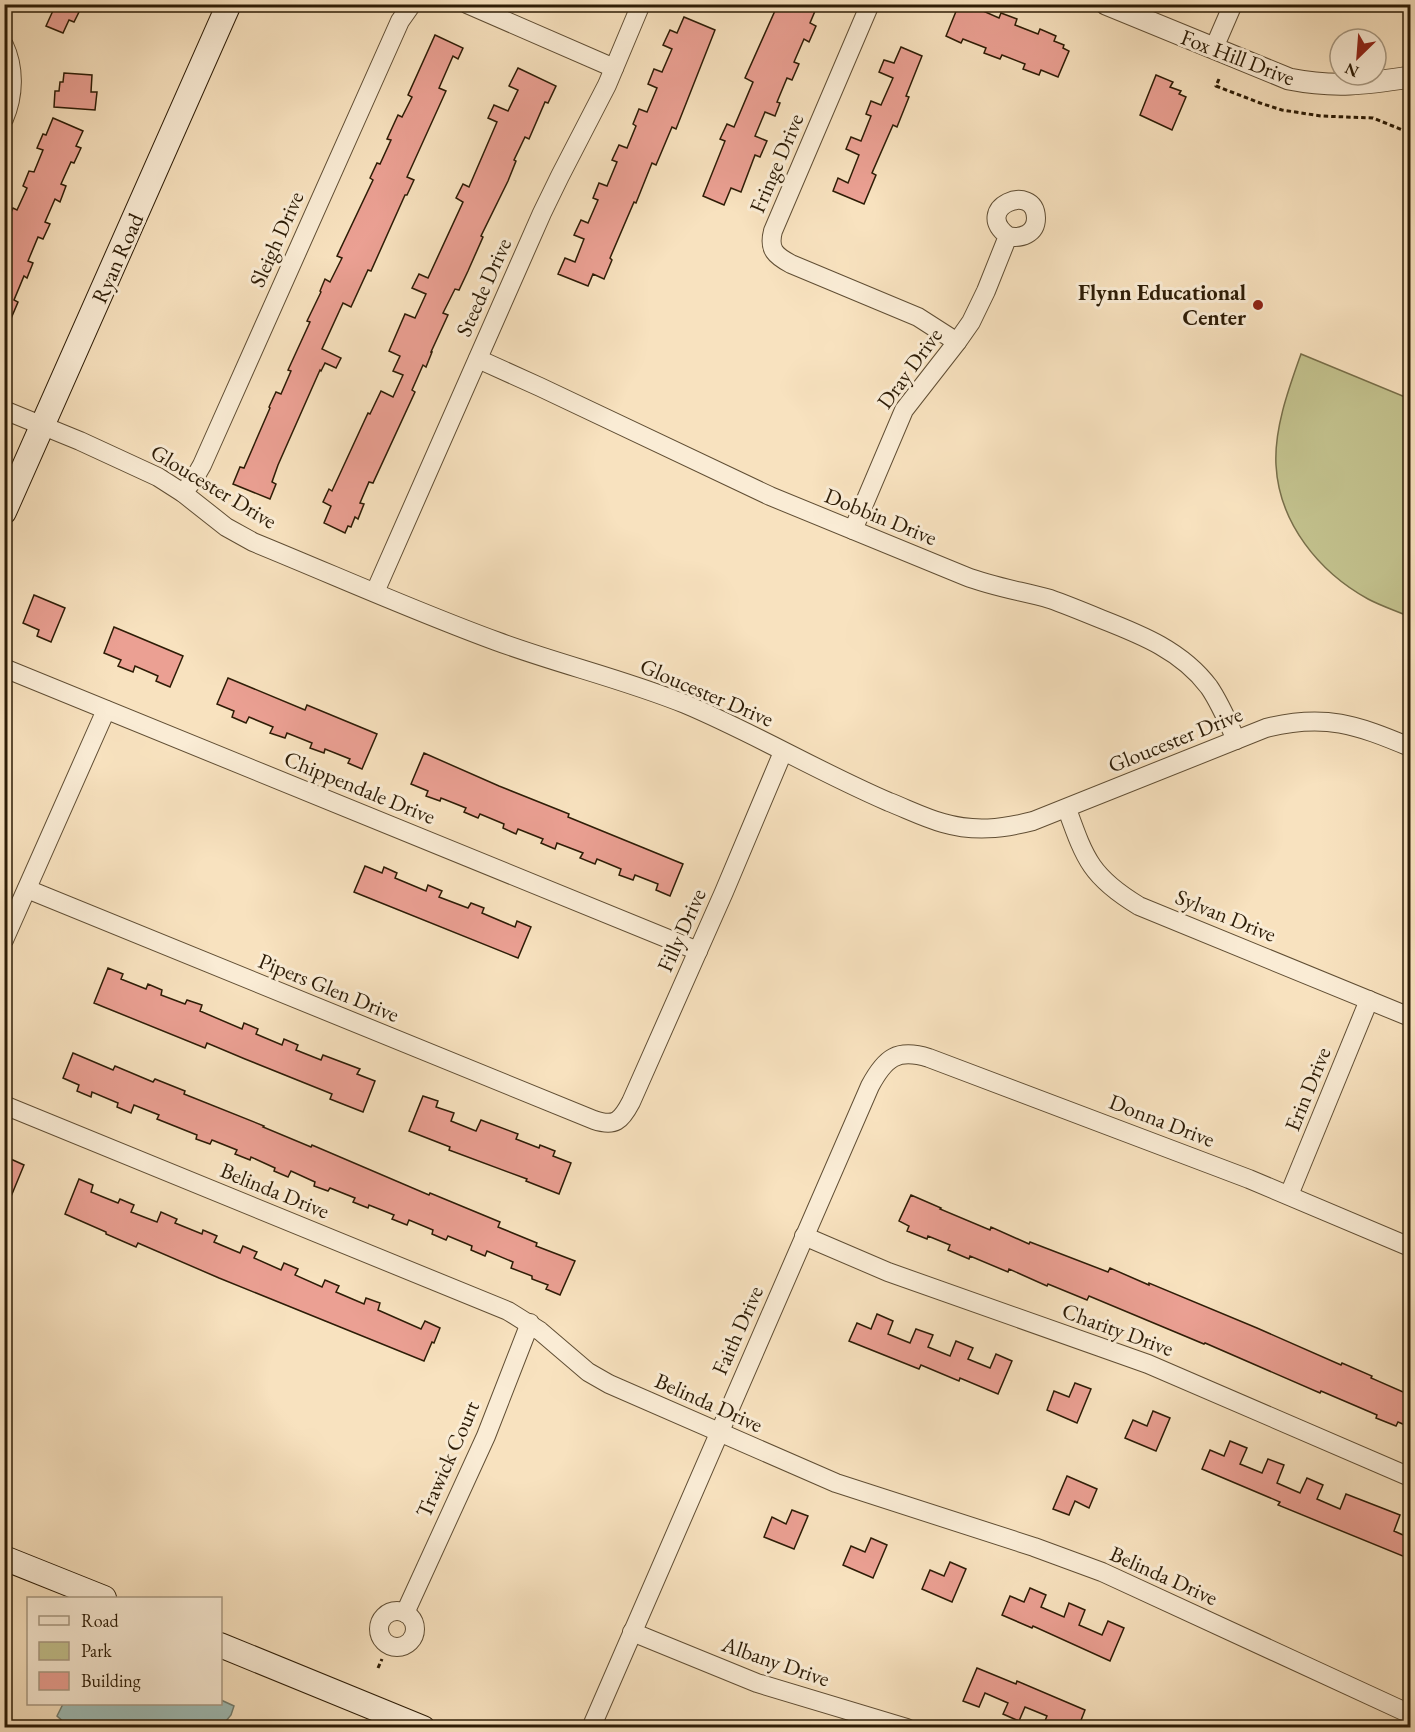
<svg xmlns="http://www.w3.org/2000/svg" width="1415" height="1732" font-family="'EB Garamond',serif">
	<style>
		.green { fill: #c3c28e; stroke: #786f4a; stroke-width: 1.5 }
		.water { fill: #9ebdb7; stroke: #717d70; stroke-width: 1.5 }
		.building { fill: #eba093; stroke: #2d1c06; stroke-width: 1.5 }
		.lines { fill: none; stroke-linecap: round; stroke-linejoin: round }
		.minor-casing { stroke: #604e34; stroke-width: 20 }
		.tertiary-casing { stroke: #604e34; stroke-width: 23 }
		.secondary-casing { stroke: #2d1c06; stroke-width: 26 }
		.path { stroke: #2d1c06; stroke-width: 3; stroke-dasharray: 4.5 3; stroke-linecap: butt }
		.minor { stroke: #faecd5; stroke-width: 18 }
		.tertiary { stroke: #faecd5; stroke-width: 21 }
		.secondary { stroke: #faecd5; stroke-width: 24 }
		.poi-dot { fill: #8f2418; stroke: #faecd5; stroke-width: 2 }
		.labels { text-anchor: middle; stroke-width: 6; stroke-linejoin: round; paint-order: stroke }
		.street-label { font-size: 22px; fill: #2d1c06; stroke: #faecd5 }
		.poi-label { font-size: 22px; font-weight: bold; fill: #2d1c06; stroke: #faecd5; text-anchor: end }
	</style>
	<rect width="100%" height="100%" fill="#f8e2bf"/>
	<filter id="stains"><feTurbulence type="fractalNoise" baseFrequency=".00333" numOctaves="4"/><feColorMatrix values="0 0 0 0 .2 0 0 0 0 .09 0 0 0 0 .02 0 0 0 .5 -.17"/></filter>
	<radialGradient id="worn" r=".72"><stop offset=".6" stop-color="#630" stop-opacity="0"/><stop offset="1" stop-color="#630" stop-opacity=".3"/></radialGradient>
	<path class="green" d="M1301,354L1410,399V617C1397,611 1381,606 1368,599C1319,572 1279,523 1276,465C1274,428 1289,388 1301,354Z"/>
	<polygon class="water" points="221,1700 234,1706 231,1715 221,1727 77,1727 65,1723 57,1716 63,1704 220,1704"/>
	<g class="building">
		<polygon points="56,4 83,4 74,22 69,20 63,33 46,26"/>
		<polygon points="778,4 818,4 810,23 816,26 809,42 804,39 794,62 799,64 792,80 787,78 777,102 780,103 775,116 765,112 755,136 767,141 760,157 755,155 741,192 731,188 724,205 703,196 725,141 720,139 727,124 734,127 753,82 745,78"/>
		<polygon points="959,4 978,4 976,8 999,18 1001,13 1017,19 1015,25 1038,34 1040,29 1056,36 1054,41 1064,45 1063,48 1069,51 1058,77 1041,70 1039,75 1023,69 1025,64 1002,55 1000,59 984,53 986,48 963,39 961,43 946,36"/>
		<polygon points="684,17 715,30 676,129 672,127 656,165 652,163 636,203 634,202 610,258 612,260 604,279 593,274 588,286 558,274 565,258 575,262 584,239 574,235 581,220 588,223 598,200 593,198 599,183 607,186 617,162 612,160 619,145 627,148 636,126 633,124 639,109 647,112 657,88 648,84 654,69 662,72 672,49 663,45 670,30 677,33"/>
		<polygon points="435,35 463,48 458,59 453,56 439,88 446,91 407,177 414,180 407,195 405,195 371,271 368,270 351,307 343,303 322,349 341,358 336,368 325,363 321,371 320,370 278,465 272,482 276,484 270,499 233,484 240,467 244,468 270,408 269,407 276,392 281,394 291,371 288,370 310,322 307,321 321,292 320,291 325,279 330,282 342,258 337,256 373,180 370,178 377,163 380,164 391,140 387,139 398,115 402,117 412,97 408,95"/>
		<polygon points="901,47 922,56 906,96 909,97 897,127 893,125 872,173 876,175 864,204 833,191 838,178 848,183 859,155 846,149 851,137 861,141 871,116 866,114 871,101 881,105 893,78 879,72 884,60 894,63"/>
		<polygon points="518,68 556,86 548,103 545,102 529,139 525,137 514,160 516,161 508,181 481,236 483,237 468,271 459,290 455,289 443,313 448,315 431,352 432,352 426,367 423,365 412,390 415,392 373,483 369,482 360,503 364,504 358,519 355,517 351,527 348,526 345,533 324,523 331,506 323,502 329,489 332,491 368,413 370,414 381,391 393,397 403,375 393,371 400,356 389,351 405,314 415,318 426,294 412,288 419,274 428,278 463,202 456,198 463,184 469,187 497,122 488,118 494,105 508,111 518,90 509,86"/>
		<polygon points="64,73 92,75 91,92 97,92 95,110 54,107 55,91 59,91 60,82 63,82"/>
		<polygon points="1156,75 1173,82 1170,87 1181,91 1179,94 1186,97 1172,130 1140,115"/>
		<polygon points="53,118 83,131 76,146 81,148 74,163 71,162 61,184 66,186 60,202 55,199 45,222 50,224 43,239 38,237 28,261 33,263 27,278 24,276 14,300 18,302 4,335 4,228 13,208 17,210 27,188 23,186 29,171 34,172 43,150 37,148 43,134 46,135"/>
		<polygon points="34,595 65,608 51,642 37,636 39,630 23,623"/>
		<polygon points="114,627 183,656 170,687 156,681 158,676 135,666 133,672 118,666 121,660 104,653"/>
		<polygon points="228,678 305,710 307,705 377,734 362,769 348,763 350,759 325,749 324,753 310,748 312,743 287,733 285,738 270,733 273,727 249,717 246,723 232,717 234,711 217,704"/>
		<polygon points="424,753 499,786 569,814 568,817 683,864 670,896 656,890 658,884 635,875 633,880 619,875 621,869 597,859 595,864 580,858 583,853 557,843 555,849 541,843 543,839 518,829 516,834 503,828 504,824 480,814 478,818 464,812 466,808 441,798 440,801 426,796 428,791 411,784"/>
		<polygon points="365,866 382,873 384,867 397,873 395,878 426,891 428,885 442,891 439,897 468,908 471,903 484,908 482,913 515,927 517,921 531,927 518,958 354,892"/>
		<polygon points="108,968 123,974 121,979 146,989 148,984 162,990 161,995 185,1004 187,1000 202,1005 200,1011 242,1029 244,1023 258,1029 256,1034 282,1045 284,1039 298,1045 296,1050 321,1060 323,1055 360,1069 357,1074 375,1081 363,1112 330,1099 332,1094 245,1059 207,1043 205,1048 94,1003"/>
		<polygon points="73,1053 113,1070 115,1066 153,1082 155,1079 185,1091 184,1094 264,1126 263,1127 311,1147 312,1145 429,1195 430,1193 500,1222 498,1227 537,1243 536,1246 575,1261 560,1295 546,1289 548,1285 532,1279 532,1276 511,1268 513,1262 487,1251 485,1256 471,1250 472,1246 448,1236 446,1240 432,1234 433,1230 409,1220 407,1225 392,1219 394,1215 369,1205 368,1208 353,1202 355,1198 330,1188 328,1191 314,1186 315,1182 291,1171 288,1177 274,1171 275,1168 251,1157 250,1160 235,1154 237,1150 212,1140 210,1144 196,1139 197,1135 157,1119 159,1115 134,1105 131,1113 117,1107 118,1103 92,1092 91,1097 77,1091 79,1085 63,1078"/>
		<polygon points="423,1096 438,1101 436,1107 454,1113 451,1121 476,1131 481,1120 518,1134 516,1139 539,1148 540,1145 555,1151 553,1156 571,1163 559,1194 526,1181 527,1179 449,1150 450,1147 409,1131"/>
		<polygon points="4,1156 24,1165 5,1211 4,1211"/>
		<polygon points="79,1179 93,1185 91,1192 118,1203 120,1199 134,1205 131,1212 157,1222 161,1212 177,1219 175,1223 202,1234 203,1230 217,1236 214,1242 240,1253 243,1246 257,1252 254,1258 281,1270 284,1263 298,1269 295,1275 322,1287 325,1280 339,1286 336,1292 364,1304 366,1298 380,1303 378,1310 421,1329 425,1321 440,1328 434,1343 432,1342 424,1361 219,1278 138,1243 136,1247 106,1234 106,1232 65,1214"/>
		<polygon points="911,1195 941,1208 940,1209 990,1230 991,1227 1029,1244 1030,1242 1108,1272 1110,1268 1149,1285 1149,1283 1257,1328 1341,1365 1342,1363 1372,1376 1371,1378 1410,1395 1410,1427 1398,1422 1396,1426 1376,1418 1377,1415 1321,1391 1320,1393 1205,1343 1204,1344 1089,1296 1087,1300 1048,1284 1047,1286 1009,1269 1008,1272 970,1256 969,1259 948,1250 950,1245 928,1236 927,1239 907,1231 909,1226 899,1221"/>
		<polygon points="877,1314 893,1321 888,1334 910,1343 916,1329 933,1335 928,1347 950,1356 956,1341 973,1348 968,1359 990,1368 996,1354 1012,1361 998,1394 960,1378 959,1381 921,1365 919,1369 849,1341 857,1323 871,1329"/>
		<polygon points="1075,1383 1091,1389 1077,1423 1047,1410 1054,1391 1069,1397"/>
		<polygon points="1153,1411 1170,1418 1156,1451 1125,1438 1133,1420 1147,1426"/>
		<polygon points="1230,1441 1247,1448 1240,1464 1262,1473 1268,1459 1284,1465 1277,1483 1300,1493 1307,1478 1323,1485 1317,1499 1340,1509 1346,1494 1400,1515 1394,1531 1410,1538 1410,1559 1278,1505 1280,1502 1202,1469 1210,1450 1224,1456"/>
		<polygon points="1067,1476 1097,1489 1089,1508 1075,1501 1069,1515 1053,1509"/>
		<polygon points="792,1510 808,1516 794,1549 764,1537 772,1517 786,1524"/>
		<polygon points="871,1538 887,1545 873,1578 843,1565 851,1546 865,1552"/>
		<polygon points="950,1562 966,1569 952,1602 922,1589 930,1570 944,1576"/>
		<polygon points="1030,1588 1046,1595 1041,1607 1064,1617 1069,1603 1085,1610 1079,1625 1102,1635 1108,1621 1124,1628 1110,1661 1033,1626 1032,1628 1002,1615 1010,1596 1024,1602"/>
		<polygon points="977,1668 1016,1684 1017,1681 1085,1710 1078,1728 1063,1723 1061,1728 1042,1728 1047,1716 1025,1707 1019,1721 1003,1714 1008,1703 985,1693 979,1707 963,1701"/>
	</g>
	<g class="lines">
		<g class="minor-casing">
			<g id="minor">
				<polyline points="467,4 614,68"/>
				<path d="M870,4L773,231C768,250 776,256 791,264L918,317L957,342"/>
				<path d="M4,45C15,68 14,96 4,119"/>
				<polyline points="1214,48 1233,4"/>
				<path d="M478,359L540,387L770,496L965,576C993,587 1021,591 1050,599C1067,605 1084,612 1101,619C1142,635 1182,651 1209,687C1220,703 1228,722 1236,740"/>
				<path d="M4,410L80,441L158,477L183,493L226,527L253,542C334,575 414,611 496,641C558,664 623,679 685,704C754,733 819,772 889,802C907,809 925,818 943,823C974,832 1002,829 1033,821L1266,728C1325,713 1357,725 1410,747"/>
				<polyline points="183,493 194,479 202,465 400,21 412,4"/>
				<path d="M853,530L904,410L957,342L971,322L986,291L1008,236C1021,239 1036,234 1036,218C1035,181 971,208 1008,236"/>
				<polyline points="375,592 542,213 560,176 607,85 641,4"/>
				<polyline points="4,668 698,951"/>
				<path d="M1067,809C1085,859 1091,877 1139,906L1410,1017"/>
				<path d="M27,889L594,1120C615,1127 621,1121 631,1102L724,892L783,752"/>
				<polyline points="4,940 106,710"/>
				<polyline points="4,1105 508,1311 540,1331 588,1372 609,1384 836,1483 1034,1547 1102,1572 1410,1714"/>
				<polyline points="1289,1195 1369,1000"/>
				<polyline points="804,1236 888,1272 1148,1364 1410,1477"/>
				<circle cx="397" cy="1629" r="18"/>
				<polyline points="405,1613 486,1436 530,1323"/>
				<polyline points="632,1632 757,1683 907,1728"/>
				<polyline points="4,1727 5,1728"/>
				<path d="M591,1728L870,1086C885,1058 897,1048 929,1058L1249,1179L1410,1247"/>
			</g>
		</g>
		<g class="tertiary-casing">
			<path id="tertiary" d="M1106,4L1289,79C1335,88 1365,84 1410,77"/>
		</g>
		<g class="secondary-casing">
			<g id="secondary">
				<polyline points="4,512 229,4"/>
				<polyline points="4,1558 104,1598"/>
				<polyline points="220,1645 423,1728"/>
			</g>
		</g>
		<g class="path">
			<polyline points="1219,79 1216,86 1260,103 1282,110 1321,116 1373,118 1410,133"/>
			<polyline points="378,1668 382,1659"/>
		</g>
		<use href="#minor" class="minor"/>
		<use href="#tertiary" class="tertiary"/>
		<use href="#secondary" class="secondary"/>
	</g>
	<circle class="poi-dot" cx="1258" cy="305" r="6"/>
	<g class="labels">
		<g class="street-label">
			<text transform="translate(1238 57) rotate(21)" y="8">Fox Hill Drive</text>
			<text transform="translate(776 163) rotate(-67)" y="8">Fringe Drive</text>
			<text transform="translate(276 239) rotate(-66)" y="8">Sleigh Drive</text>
			<text transform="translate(117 258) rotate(-66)" y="8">Ryan Road</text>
			<text transform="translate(483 287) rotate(-66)" y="8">Steede Drive</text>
			<text transform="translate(909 368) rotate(-54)" y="8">Dray Drive</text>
			<text transform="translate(214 486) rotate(31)" y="8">Gloucester Drive</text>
			<text transform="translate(881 516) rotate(22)" y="8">Dobbin Drive</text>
			<text transform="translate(707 692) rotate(23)" y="8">Gloucester Drive</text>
			<text transform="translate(1175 739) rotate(-22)" y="8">Gloucester Drive</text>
			<text transform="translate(360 787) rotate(22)" y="8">Chippendale Drive</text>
			<text transform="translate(1226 915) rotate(22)" y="8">Sylvan Drive</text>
			<text transform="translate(681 930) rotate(-66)" y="8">Filly Drive</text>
			<text transform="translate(329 987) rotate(22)" y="8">Pipers Glen Drive</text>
			<text transform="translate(1307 1089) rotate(-68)" y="8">Erin Drive</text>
			<text transform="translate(1162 1120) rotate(21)" y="8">Donna Drive</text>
			<text transform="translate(275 1190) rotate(22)" y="8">Belinda Drive</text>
			<text transform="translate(1118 1329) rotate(20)" y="8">Charity Drive</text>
			<text transform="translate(737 1330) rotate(-66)" y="8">Faith Drive</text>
			<text transform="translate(709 1402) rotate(24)" y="8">Belinda Drive</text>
			<text transform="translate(447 1459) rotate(-66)" y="8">Trawick Court</text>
			<text transform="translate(1164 1575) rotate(24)" y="8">Belinda Drive</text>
			<text transform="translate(776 1661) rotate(19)" y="8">Albany Drive</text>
		</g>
		<g class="poi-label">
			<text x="1246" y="300">Flynn Educational<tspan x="1246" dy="25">Center</tspan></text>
		</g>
	</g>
	<rect width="1415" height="1732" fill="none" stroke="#f8e2bf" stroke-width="24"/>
	<rect x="6" y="6" width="1403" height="1720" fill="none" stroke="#2d1c06" stroke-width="3"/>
	<rect x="12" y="12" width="1391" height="1708" fill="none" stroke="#2d1c06" stroke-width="1.5"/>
	<rect x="27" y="1597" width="195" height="108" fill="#faecd5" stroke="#a89982" stroke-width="1.5"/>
	<rect x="39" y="1616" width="30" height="9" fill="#faecd5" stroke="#a89982" stroke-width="1.5"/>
	<text x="81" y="1627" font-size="18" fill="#2d1c06">Road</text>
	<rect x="39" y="1642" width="30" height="18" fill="#c3c28e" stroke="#a89982" stroke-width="1.5"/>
	<text x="81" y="1657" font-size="18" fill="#2d1c06">Park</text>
	<rect x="39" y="1672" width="30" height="18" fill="#eba093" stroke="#a89982" stroke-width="1.5"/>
	<text x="81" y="1687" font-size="18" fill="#2d1c06">Building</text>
	<g transform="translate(1358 57) rotate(205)"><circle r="28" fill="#faecd5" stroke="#a89982" stroke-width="1.5"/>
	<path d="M0-4.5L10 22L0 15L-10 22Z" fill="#8f2418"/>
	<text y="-9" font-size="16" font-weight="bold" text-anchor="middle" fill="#2d1c06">N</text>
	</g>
	<rect width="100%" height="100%" filter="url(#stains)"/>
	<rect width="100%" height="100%" fill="url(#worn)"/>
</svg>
